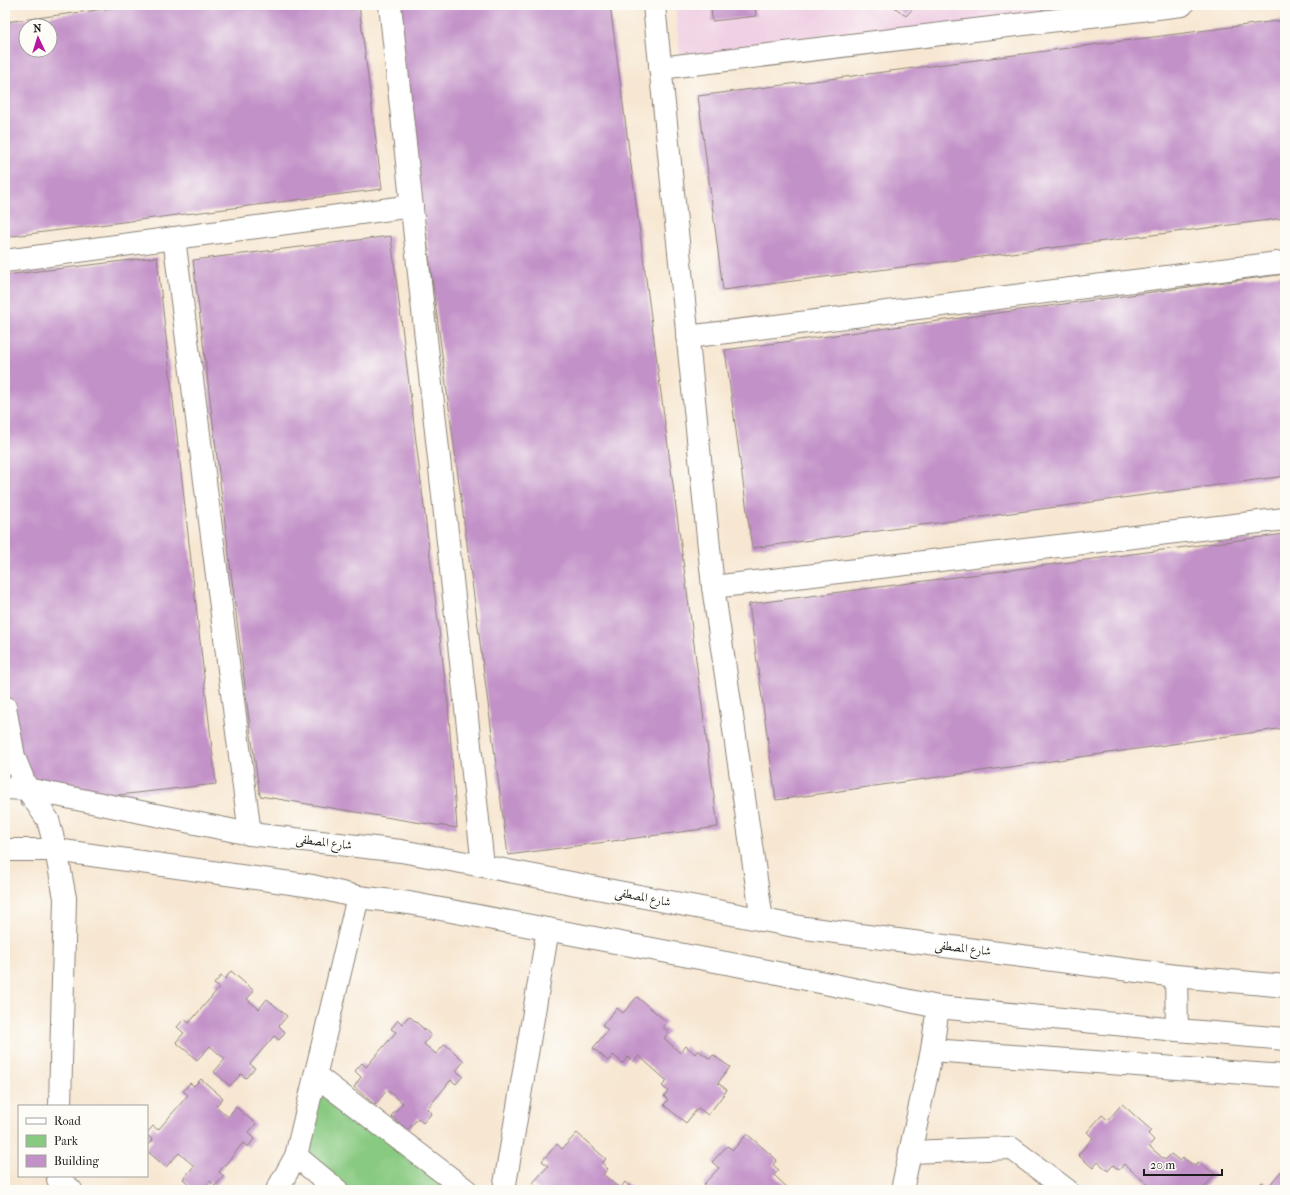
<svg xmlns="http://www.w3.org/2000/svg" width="1290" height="1195" font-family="'IM FELL French Canon',Amiri,serif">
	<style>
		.built { fill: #f0d0e4 }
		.green { fill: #89ca82; stroke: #52734f }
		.building { fill: #c291c8; fill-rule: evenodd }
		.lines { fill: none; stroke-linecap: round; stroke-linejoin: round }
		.street-casing { stroke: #8a8277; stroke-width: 24 }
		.secondary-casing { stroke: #8a8277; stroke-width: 24 }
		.street { stroke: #fff; stroke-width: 22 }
		.secondary { stroke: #fff; stroke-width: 22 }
		.labels { text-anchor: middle; stroke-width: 3; stroke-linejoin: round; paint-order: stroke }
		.street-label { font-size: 12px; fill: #1c1c1c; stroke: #fdfcf7 }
	</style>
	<rect width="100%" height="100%" fill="#fdfcf7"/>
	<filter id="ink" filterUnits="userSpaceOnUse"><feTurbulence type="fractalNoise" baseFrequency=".025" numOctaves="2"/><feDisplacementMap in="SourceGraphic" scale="8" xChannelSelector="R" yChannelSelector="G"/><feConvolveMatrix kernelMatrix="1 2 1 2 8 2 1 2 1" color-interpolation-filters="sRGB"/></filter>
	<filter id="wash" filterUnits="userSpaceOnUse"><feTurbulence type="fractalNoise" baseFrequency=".012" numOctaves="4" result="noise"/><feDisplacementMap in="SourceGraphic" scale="16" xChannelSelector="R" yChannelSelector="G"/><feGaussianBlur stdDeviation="0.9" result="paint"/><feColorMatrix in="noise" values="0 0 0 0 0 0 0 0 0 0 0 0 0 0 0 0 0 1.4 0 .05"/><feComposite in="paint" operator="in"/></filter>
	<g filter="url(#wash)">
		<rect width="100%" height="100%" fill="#f7e7d2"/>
		<polygon class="built" points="675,5 1135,5 681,62"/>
		<polygon class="green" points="315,1075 466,1190 337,1190 296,1156"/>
		<g id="blocks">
			<g class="building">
				<path d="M136,5H359L382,189L5,237V22ZM26,26H50V50H26Z"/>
				<polygon points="396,5 610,5 718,827 508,855"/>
				<polygon points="711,5 755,5 756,16 712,21"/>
				<polygon points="892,5 916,5 906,16"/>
				<polygon points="1285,20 1285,218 723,290 698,96"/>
				<polygon points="391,236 448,704 457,828 415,822 260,796 250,728 193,260"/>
				<polygon points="157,257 216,784 21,806 5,664 5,275"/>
				<polygon points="1285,274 1285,476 752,548 725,350"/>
				<polygon points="1285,534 1285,728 776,800 749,604"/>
				<polygon points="231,971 254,991 247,999 259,1009 267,999 287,1016 279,1026 285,1032 279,1040 274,1036 250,1064 255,1068 246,1078 241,1074 230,1086 214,1072 225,1059 210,1046 197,1060 176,1042 184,1033 177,1027 184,1019 189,1023 219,988 214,984 221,976 225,979"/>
				<polygon points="637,997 667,1022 663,1027 669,1032 664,1038 680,1053 686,1046 695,1054 698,1050 710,1059 713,1055 730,1067 718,1083 727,1090 708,1115 698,1108 686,1123 664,1105 668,1100 664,1096 668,1091 662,1086 667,1081 639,1056 633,1062 628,1057 623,1063 613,1055 608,1061 593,1048 608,1030 602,1025 617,1008 623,1013"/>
				<polygon points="409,1016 431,1035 424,1044 436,1054 445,1044 464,1061 456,1071 463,1076 456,1084 451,1080 427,1109 432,1113 423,1123 418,1118 408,1130 391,1116 403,1103 387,1090 375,1105 354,1087 361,1077 355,1071 362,1063 366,1067 396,1032 391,1029 398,1020 402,1024"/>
				<polygon points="201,1079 223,1098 216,1106 228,1117 236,1107 256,1124 248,1133 254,1139 248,1147 243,1143 219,1172 224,1176 215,1186 210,1181 202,1190 195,1190 183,1179 194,1166 179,1153 166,1167 147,1151 147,1147 153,1140 147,1135 147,1133 153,1126 158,1130 188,1095 183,1091 190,1083 194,1086"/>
				<polygon points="1122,1104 1151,1130 1148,1134 1154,1140 1149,1146 1165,1160 1171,1154 1180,1161 1183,1158 1195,1166 1198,1162 1215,1174 1203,1190 1151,1190 1152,1188 1124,1164 1119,1170 1113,1165 1108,1171 1098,1162 1093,1168 1078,1155 1093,1138 1087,1132 1102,1115 1108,1120"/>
				<polygon points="577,1133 606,1159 602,1163 608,1169 603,1174 620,1189 625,1182 634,1190 539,1190 532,1184 548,1166 542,1161 557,1144 562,1149"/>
				<polygon points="747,1134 777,1160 773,1165 779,1170 774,1175 790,1190 708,1190 703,1185 719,1168 712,1162 727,1146 733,1150"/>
				<polygon points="1282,1170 1285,1173 1285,1190 1255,1190 1262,1182 1268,1187"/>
			</g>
		</g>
	</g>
	<g filter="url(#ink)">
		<use href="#blocks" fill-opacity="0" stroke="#8a8277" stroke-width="1"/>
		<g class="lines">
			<g class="street-casing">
				<g id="street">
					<polyline points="390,5 483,866"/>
					<polyline points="654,5 713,587 762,920"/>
					<polyline points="660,68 1182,5"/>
					<polyline points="174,238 250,834"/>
					<polyline points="5,261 412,206"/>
					<polyline points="687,337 1285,262"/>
					<polyline points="713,587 1285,519"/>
					<polyline points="5,707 14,757 27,789 48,820 56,850 65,898 60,1106"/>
					<polyline points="932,1050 1285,1076"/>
					<polyline points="315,1075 466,1190"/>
					<polyline points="910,1152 1011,1148 1067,1190"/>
					<polyline points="58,1179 71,1190"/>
					<polyline points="277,1190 296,1156"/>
					<polyline points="337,1190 296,1156 358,897"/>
					<polyline points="504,1190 548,929"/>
					<polyline points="902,1190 932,1050 938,1007"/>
				</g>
			</g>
			<g class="secondary-casing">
				<g id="secondary">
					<polyline points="5,788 27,789 250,834 401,851 483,866 805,928 1176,976 1285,986"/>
					<polyline points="5,850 56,850 312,886 358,897 409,903 768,971 938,1007 1177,1030 1285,1039"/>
					<polyline points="1176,976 1177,1030"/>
				</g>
			</g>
			<use href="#street" class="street"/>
			<use href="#secondary" class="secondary"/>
		</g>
	</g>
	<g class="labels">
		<g class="street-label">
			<text transform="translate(324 842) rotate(7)" y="4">شارع المصطفى</text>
			<text transform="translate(643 897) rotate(11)" y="4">شارع المصطفى</text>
			<text transform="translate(963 948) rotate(7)" y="4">شارع المصطفى</text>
		</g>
	</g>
	<rect width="1290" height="1195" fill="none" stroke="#fdfcf7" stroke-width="20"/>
	<rect x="18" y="1105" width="130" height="72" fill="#fdfcf7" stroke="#a3a29f"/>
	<rect x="26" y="1118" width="20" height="6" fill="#ffffff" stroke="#a3a29f"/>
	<text x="54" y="1125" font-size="12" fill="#1c1c1c">Road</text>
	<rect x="26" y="1135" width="20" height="12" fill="#89ca82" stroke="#a3a29f"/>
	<text x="54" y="1145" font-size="12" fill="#1c1c1c">Park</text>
	<rect x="26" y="1155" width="20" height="12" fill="#c291c8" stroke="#a3a29f"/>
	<text x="54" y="1165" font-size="12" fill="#1c1c1c">Building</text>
	<g transform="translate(38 38) rotate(356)"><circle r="19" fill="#fdfcf7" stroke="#a3a29f"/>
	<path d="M0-3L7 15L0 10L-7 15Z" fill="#b5179e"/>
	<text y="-6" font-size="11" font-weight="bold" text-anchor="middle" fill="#1c1c1c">N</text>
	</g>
	<path d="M1144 1169v6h78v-6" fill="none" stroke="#1c1c1c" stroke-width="2"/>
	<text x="1150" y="1169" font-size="12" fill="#1c1c1c" stroke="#fdfcf7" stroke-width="3" paint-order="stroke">20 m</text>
</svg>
